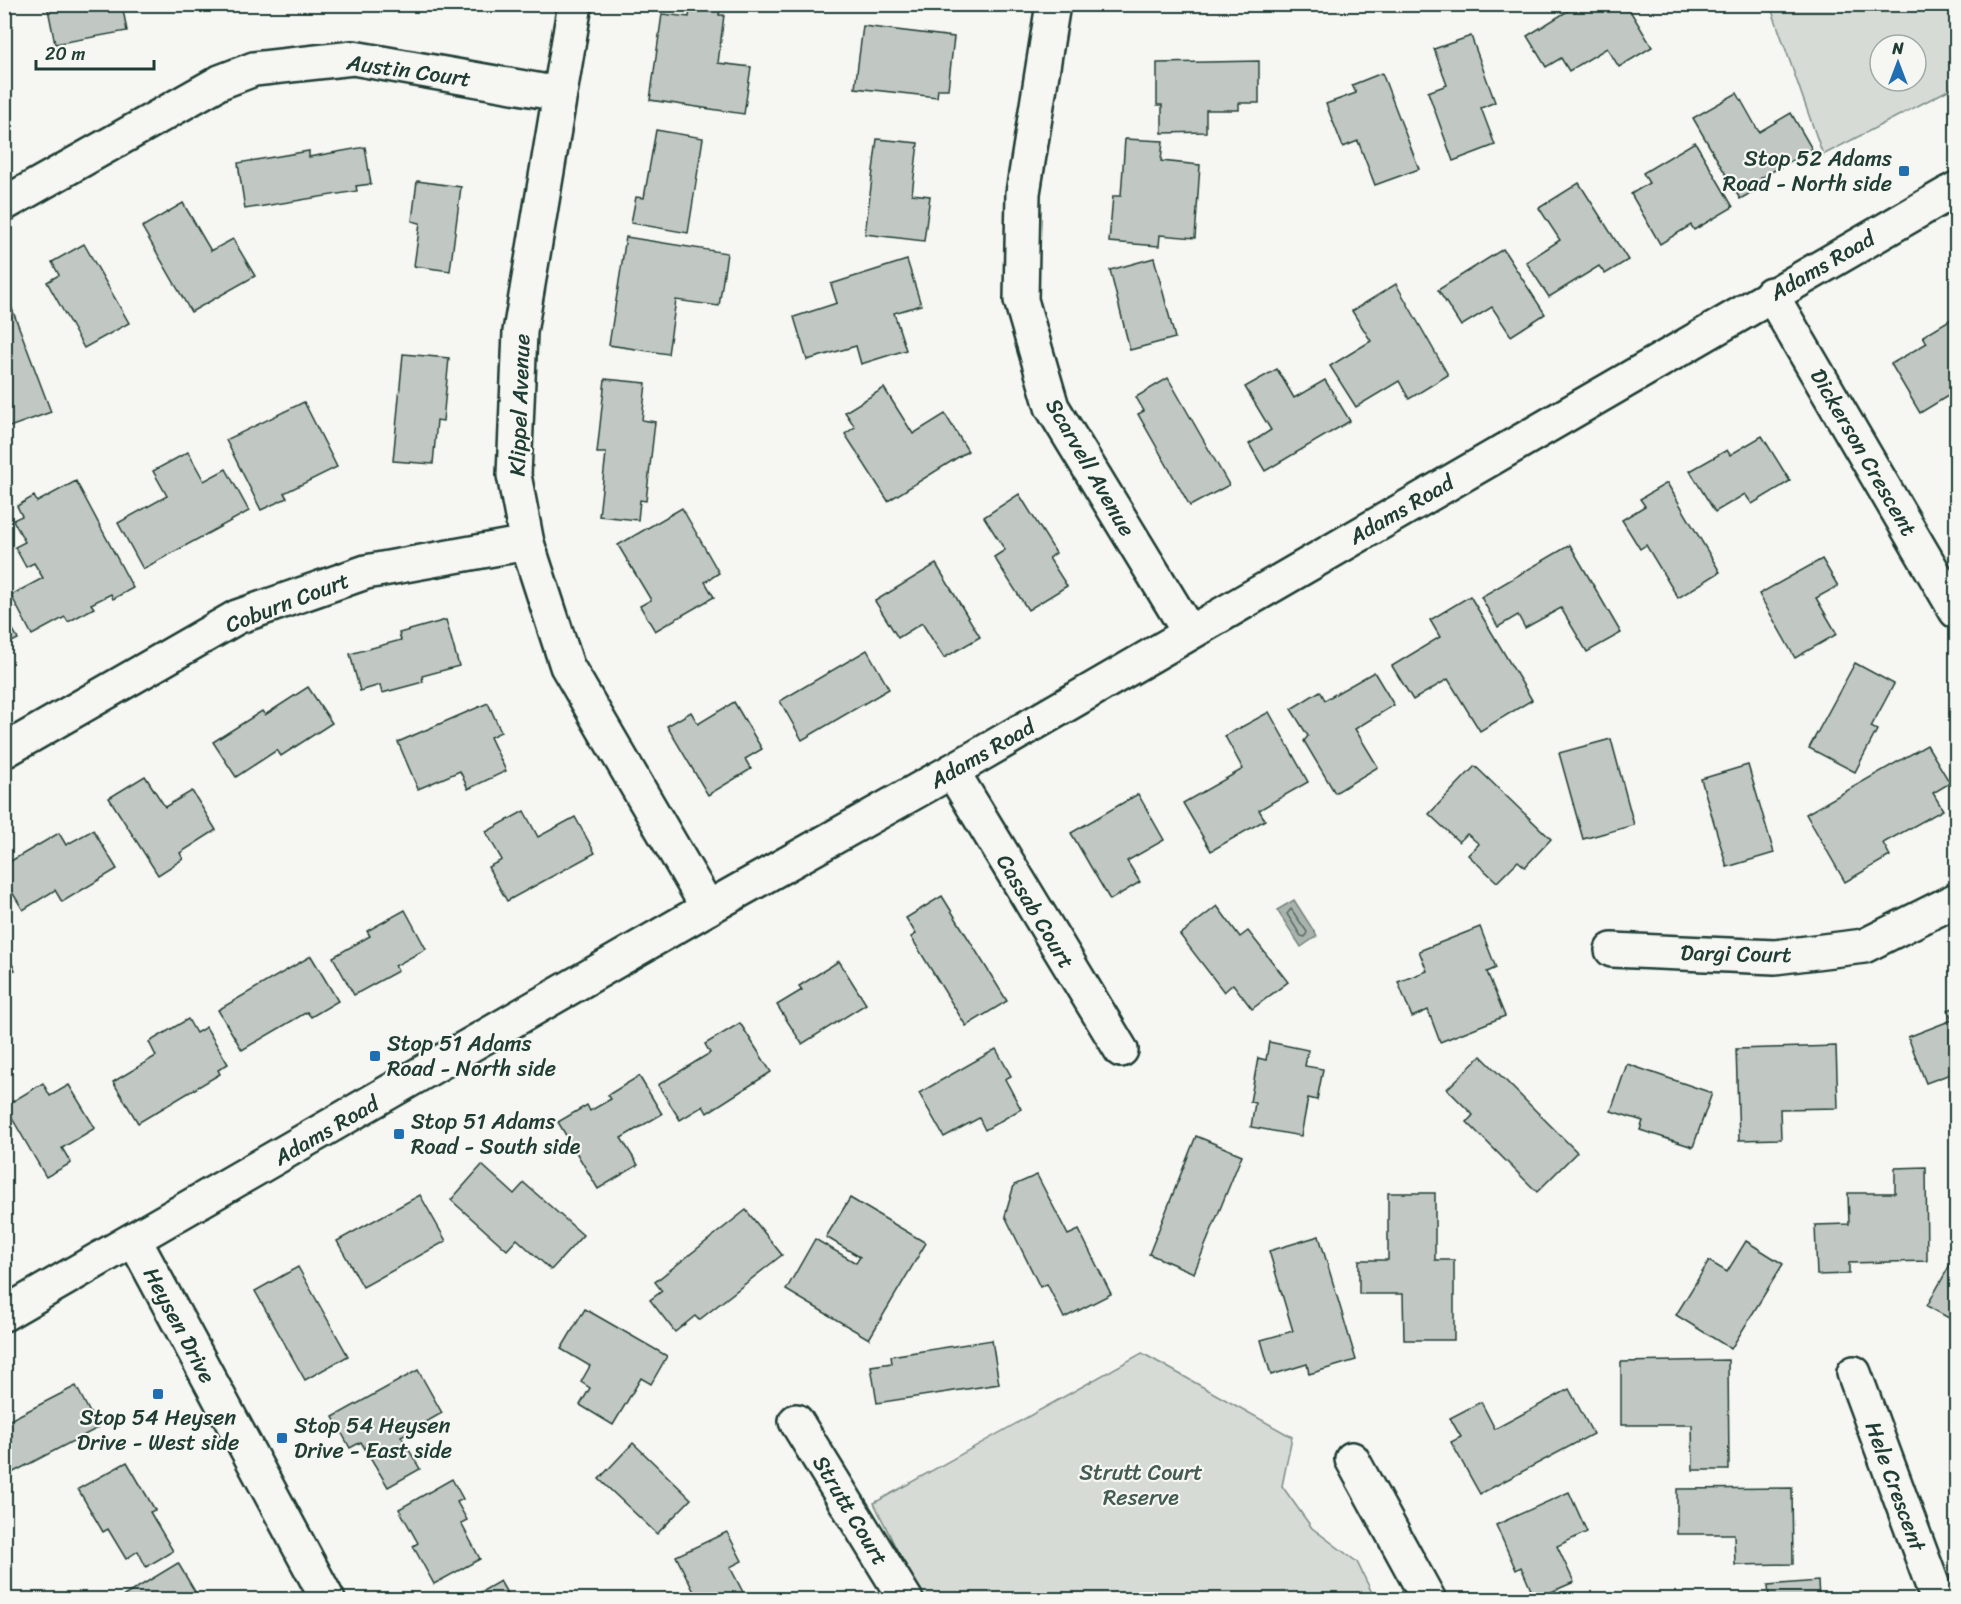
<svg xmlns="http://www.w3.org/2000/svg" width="1961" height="1604" font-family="Sriracha,sans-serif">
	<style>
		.green { fill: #d6dbd6; stroke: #7a8c85; stroke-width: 1.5; fill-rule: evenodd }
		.water { fill: #aab3ae; stroke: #72847d; stroke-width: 1.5 }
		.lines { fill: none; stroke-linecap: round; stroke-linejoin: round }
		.shore { stroke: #576c65; stroke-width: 1.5 }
		.building { fill: #c1c8c3; stroke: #1f3d34; stroke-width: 1.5 }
		.street-casing { stroke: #1f3d34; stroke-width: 38 }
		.secondary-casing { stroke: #1f3d34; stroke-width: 38 }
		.street { stroke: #f6f6f2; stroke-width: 33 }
		.secondary { stroke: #f6f6f2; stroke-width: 33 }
		.poi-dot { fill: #1f6fb2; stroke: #f6f6f2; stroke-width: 2 }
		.labels { text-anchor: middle; stroke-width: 4.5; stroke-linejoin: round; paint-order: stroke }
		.street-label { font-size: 22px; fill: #1f3d34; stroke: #f6f6f2 }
		.poi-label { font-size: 22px; fill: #1f3d34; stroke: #f6f6f2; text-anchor: start }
		.park-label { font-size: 22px; fill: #445d54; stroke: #f6f6f2 }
	</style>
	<rect width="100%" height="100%" fill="#f6f6f2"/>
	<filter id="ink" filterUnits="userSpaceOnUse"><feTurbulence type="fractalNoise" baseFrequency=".0167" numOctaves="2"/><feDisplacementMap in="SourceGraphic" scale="12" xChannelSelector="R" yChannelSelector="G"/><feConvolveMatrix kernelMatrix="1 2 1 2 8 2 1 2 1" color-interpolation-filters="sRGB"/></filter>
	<g filter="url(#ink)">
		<g class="green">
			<path d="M1770,5H1956V86L1823,155ZM1880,45H1916V81H1880Z"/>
			<polygon points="1142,1353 1292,1437 1282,1486 1312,1528 1357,1562 1375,1599 921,1599 874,1503"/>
		</g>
		<polygon class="water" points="1294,900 1317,936 1301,947 1277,910"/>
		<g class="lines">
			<polygon class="shore" points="1291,909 1307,932 1305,937 1301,936 1287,914"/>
		</g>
		<g class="building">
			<polygon points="47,4 122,4 127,31 55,44"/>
			<polygon points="691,4 721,4 719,15 724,15 718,63 751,67 744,114 650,100 662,14 689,17"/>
			<polygon points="927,4 961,4 960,10"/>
			<polygon points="1579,4 1626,4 1652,47 1619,67 1607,48 1569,71 1561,58 1546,67 1527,36"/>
			<polygon points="863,26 954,37 948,89 938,89 937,97 855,88"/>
			<polygon points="1471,36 1495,102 1481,108 1495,145 1453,161 1428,92 1447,85 1434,49"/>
			<polygon points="1259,61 1259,103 1239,103 1239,110 1206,110 1206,132 1162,133 1162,105 1157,105 1157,63"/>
			<polygon points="1382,73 1419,169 1375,185 1358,141 1343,147 1326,104 1356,93 1352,85"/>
			<polygon points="1737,93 1759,132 1791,113 1812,149 1761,178 1765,185 1740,199 1693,118"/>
			<polygon points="656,130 703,138 688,233 631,223 636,197 644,198"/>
			<polygon points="877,139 918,143 912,194 930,196 924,241 865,234"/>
			<polygon points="1125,139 1163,141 1161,161 1200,165 1195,238 1160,235 1159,246 1109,242 1113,196 1121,196"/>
			<polygon points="1695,142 1733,207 1694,230 1691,225 1660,244 1631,194 1649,183 1643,173"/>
			<polygon points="365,147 371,184 356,186 357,191 245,209 238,163 309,151 309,157"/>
			<polygon points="417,181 461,187 450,271 414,266 420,223 412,221"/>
			<polygon points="1579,183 1628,260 1605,274 1599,266 1549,297 1526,262 1560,240 1539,208"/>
			<polygon points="183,203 211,251 233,239 255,276 191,312 142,227"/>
			<polygon points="626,237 727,253 719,306 676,300 668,354 609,345"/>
			<polygon points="84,244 129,323 84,348 47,282 59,275 52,262"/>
			<polygon points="1503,249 1545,314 1511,336 1492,307 1461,326 1438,290"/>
			<polygon points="1154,258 1175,338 1130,350 1110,270"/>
			<polygon points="907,260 921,305 894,313 906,350 861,364 856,346 807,360 794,317 837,303 831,284"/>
			<polygon points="1396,284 1448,375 1409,399 1399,381 1356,407 1330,366 1371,341 1352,311"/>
			<polygon points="11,306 51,412 4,429 4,308"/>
			<polygon points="1956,316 1956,391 1920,413 1891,364 1927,343 1923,336"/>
			<polygon points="403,354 449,358 443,421 437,420 433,464 393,461"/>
			<polygon points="1277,369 1294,398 1325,380 1350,421 1265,471 1249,444 1271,430 1245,387"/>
			<polygon points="1168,378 1229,485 1190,506 1138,414 1144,411 1136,397"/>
			<polygon points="605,379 646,383 642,420 655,422 646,501 640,500 638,520 599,516 606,453 597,453"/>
			<polygon points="884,388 913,434 945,414 968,451 888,501 845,434 855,427 845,412"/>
			<polygon points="304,402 337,467 284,493 287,498 261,510 226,440"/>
			<polygon points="1762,436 1790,481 1752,504 1745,494 1715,512 1690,471 1727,450 1730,455"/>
			<polygon points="188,452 204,481 226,469 249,511 143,569 118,523 167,496 153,471"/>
			<polygon points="76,481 133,588 113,599 111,594 91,604 94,608 68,622 65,617 32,635 11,595 43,578 34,563 26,567 15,547 25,542 13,520 22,516 17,506 34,496 37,502"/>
			<polygon points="1667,483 1720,572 1678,598 1646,545 1640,549 1622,520 1645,506 1640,499"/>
			<polygon points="1019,494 1056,553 1049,558 1067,586 1028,610 994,557 1005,550 984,517"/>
			<polygon points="682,508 719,573 705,582 714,597 655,631 640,606 651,600 618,545"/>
			<polygon points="1570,545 1621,633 1587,652 1561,608 1525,628 1518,615 1498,627 1481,597"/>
			<polygon points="1822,559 1838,586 1816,598 1837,634 1795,658 1759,594"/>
			<polygon points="936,564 980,637 944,658 922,623 898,638 875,601"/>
			<polygon points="1470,596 1532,700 1480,731 1448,679 1413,700 1392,666 1440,637 1430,620"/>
			<polygon points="4,613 18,639 4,646"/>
			<polygon points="446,620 459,666 422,676 423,682 382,693 380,685 360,691 350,654 401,640 399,633"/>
			<polygon points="867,650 889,689 802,740 780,701"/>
			<polygon points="1855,663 1894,684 1871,727 1877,730 1855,772 1809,748"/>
			<polygon points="1374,672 1394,705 1355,729 1378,767 1335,793 1304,741 1308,736 1291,709 1320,691 1325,700"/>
			<polygon points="308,687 332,723 281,756 277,750 236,777 213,742 262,711 265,715"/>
			<polygon points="734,702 762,749 745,759 751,769 708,795 667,726 691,712 698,724"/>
			<polygon points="488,703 501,732 490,737 506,771 468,789 460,771 418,789 398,742"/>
			<polygon points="1269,712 1308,782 1259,810 1265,820 1211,851 1183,803 1243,769 1225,736"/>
			<polygon points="1611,739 1634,825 1583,839 1559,753"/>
			<polygon points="1927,745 1950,783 1933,793 1943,810 1883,843 1890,856 1845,882 1806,814"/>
			<polygon points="1748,765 1774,853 1727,867 1701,779"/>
			<polygon points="1475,766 1551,839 1525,867 1518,861 1497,882 1468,855 1479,844 1467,834 1459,842 1429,814"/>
			<polygon points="145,776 165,807 192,791 216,830 180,853 183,859 158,875 109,798"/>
			<polygon points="1138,794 1164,840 1127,861 1140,882 1110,900 1071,833"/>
			<polygon points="524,811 538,837 575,817 595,853 507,901 488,867 502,860 486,832"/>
			<polygon points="93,830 117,869 62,902 55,890 23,910 4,879 4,865 59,833 66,845"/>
			<polygon points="942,896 1007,1001 966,1026 911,937 916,934 906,918"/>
			<polygon points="1217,906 1240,937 1248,931 1288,982 1252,1009 1233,984 1224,992 1180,935"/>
			<polygon points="405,910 426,949 395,966 398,971 354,995 333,957 370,936 367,931"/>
			<polygon points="1480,927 1496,968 1487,972 1505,1016 1440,1042 1428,1010 1412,1017 1398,982 1427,971 1419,951"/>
			<polygon points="4,948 15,970 4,975"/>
			<polygon points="311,956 338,1001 311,1017 307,1012 242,1050 218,1010"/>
			<polygon points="839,961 866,1004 802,1044 777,1005 802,990 799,986"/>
			<polygon points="1956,1007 1956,1072 1926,1083 1908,1037 1952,1020 1948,1010"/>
			<polygon points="188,1019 196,1033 206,1027 228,1064 218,1070 220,1074 138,1123 113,1082 156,1056 149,1042"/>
			<polygon points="740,1023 771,1072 707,1113 703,1106 680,1120 658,1085 710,1053 705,1044"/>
			<polygon points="1269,1042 1308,1050 1305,1066 1323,1069 1317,1100 1308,1098 1301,1136 1251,1127 1255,1103 1250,1102 1258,1058 1266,1060"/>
			<polygon points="1836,1046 1838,1108 1780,1109 1781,1139 1739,1140 1736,1049"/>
			<polygon points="996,1049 1011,1076 1005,1079 1021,1109 985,1130 979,1118 944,1137 919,1093"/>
			<polygon points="1481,1056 1577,1152 1537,1192 1467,1122 1473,1115 1447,1089"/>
			<polygon points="1627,1064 1712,1093 1693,1147 1640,1130 1643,1121 1611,1111"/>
			<polygon points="639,1076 662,1114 621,1138 638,1165 598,1189 558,1122 587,1105 590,1111 611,1099 608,1095"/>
			<polygon points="43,1083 50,1096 69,1085 95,1128 62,1148 71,1163 46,1177 5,1106"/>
			<polygon points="1196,1136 1242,1155 1194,1273 1149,1254"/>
			<polygon points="482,1165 514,1194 524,1183 583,1235 551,1270 517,1239 507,1250 451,1200"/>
			<polygon points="1926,1167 1927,1261 1849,1263 1849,1274 1817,1275 1815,1225 1849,1224 1848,1193 1895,1193 1895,1168"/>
			<polygon points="1037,1175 1068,1235 1079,1230 1111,1294 1064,1318 1047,1284 1040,1287 1005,1216 1014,1185"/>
			<polygon points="1388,1193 1435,1193 1435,1260 1454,1260 1454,1340 1404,1340 1403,1294 1359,1294 1359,1260 1388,1260"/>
			<polygon points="420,1195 446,1241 363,1287 337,1241"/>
			<polygon points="850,1198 926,1243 869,1339 786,1290 815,1239 856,1263 860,1257 826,1237"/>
			<polygon points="746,1210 782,1255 699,1320 695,1316 675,1332 650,1300 662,1291 655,1282"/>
			<polygon points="1319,1236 1356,1360 1309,1374 1307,1364 1271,1375 1261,1340 1293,1331 1269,1251"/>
			<polygon points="1746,1241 1783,1264 1731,1349 1676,1315 1709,1261 1727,1272"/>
			<polygon points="1956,1254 1956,1322 1927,1306"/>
			<polygon points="298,1267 348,1356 305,1380 255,1291"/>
			<polygon points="585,1309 667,1356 651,1384 641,1378 613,1425 580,1405 590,1388 581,1382 590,1366 561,1349"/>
			<polygon points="992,1340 999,1384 877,1403 871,1366 892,1363 891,1356"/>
			<polygon points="1728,1360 1729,1470 1693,1470 1692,1425 1621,1425 1621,1362"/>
			<polygon points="418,1370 442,1413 401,1436 420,1469 388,1487 361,1442 350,1448 333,1417"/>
			<polygon points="76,1386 98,1428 4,1477 4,1423"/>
			<polygon points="1569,1389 1593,1434 1480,1494 1451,1442 1461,1437 1450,1418 1481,1402 1495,1429"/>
			<polygon points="633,1443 691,1499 657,1534 599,1479"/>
			<polygon points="127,1462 155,1510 150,1512 173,1551 146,1567 138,1551 126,1559 108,1529 103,1532 78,1489"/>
			<polygon points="452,1479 463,1499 457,1502 467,1520 461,1523 480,1559 434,1584 413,1546 418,1543 399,1509"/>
			<polygon points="1792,1488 1793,1564 1735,1565 1734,1534 1677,1534 1677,1489"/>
			<polygon points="1569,1492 1587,1532 1557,1546 1574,1582 1535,1599 1521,1567 1516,1570 1496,1525"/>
			<polygon points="727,1532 742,1561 730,1567 747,1600 698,1600 676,1556"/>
			<polygon points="178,1563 200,1600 117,1600"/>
			<polygon points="500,1581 511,1600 467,1600"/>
			<polygon points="1818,1581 1819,1600 1769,1600 1768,1585"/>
		</g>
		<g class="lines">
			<g class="street-casing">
				<g id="street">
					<polyline points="575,4 520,332 514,475 527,543 567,666 708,908"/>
					<polyline points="1053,4 1023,193 1021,300 1052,407 1189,632"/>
					<polyline points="4,204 220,82 254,69 353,58 559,94"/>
					<polyline points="1771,294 1956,611"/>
					<polyline points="4,751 237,617 366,572 527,543"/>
					<polyline points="952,771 1121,1050"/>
					<polyline points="1612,950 1775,957 1864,946 1956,900"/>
					<polyline points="135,1241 328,1600"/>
					<polyline points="1854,1373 1938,1600"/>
					<polyline points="796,1421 906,1600"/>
					<polyline points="1352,1459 1429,1600"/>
				</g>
			</g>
			<g class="secondary-casing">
				<polyline id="secondary" points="4,1314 708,908 952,771 1956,189"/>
			</g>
			<use href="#street" class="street"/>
			<use href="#secondary" class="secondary"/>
		</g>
	</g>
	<g class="poi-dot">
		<rect x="1898" y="165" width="12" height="12" rx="3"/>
		<rect x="369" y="1050" width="12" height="12" rx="3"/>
		<rect x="393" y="1128" width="12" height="12" rx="3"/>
		<rect x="152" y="1388" width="12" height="12" rx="3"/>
		<rect x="276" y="1432" width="12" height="12" rx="3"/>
	</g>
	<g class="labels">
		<g class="street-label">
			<text transform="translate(409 70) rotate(8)" y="8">Austin Court</text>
			<text transform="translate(1822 265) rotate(-30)" y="8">Adams Road</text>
			<text transform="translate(519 405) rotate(-88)" y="8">Klippel Avenue</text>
			<text transform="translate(1864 452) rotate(60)" y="8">Dickerson Crescent</text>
			<text transform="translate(1091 467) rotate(60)" y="8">Scarvell Avenue</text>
			<text transform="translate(1401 509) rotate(-30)" y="8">Adams Road</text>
			<text transform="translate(287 602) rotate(-21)" y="8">Coburn Court</text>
			<text transform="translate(982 753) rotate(-30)" y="8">Adams Road</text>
			<text transform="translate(1036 911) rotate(59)" y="8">Cassab Court</text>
			<text transform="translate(1736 953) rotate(1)" y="8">Dargi Court</text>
			<text transform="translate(326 1130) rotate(-30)" y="8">Adams Road</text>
			<text transform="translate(180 1325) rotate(62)" y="8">Heysen Drive</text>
			<text transform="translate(1896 1486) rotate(70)" y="8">Hele Crescent</text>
			<text transform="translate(851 1510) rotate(59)" y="8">Strutt Court</text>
		</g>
		<g class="poi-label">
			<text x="1892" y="166" text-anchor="end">Stop 52 Adams<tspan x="1892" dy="25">Road - North side</tspan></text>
			<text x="387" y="1051">Stop 51 Adams<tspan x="387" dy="25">Road - North side</tspan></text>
			<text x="411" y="1129">Stop 51 Adams<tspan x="411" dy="25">Road - South side</tspan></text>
			<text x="158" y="1425" text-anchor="middle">Stop 54 Heysen<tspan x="158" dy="25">Drive - West side</tspan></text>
			<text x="294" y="1433">Stop 54 Heysen<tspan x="294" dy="25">Drive - East side</tspan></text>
		</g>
		<g class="park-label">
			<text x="1141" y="1480">Strutt Court<tspan x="1141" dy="25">Reserve</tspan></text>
		</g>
	</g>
	<rect width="1961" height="1604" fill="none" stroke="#f6f6f2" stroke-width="24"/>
	<rect x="12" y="12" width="1937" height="1580" fill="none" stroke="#1f3d34" stroke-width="2" filter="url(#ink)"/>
	<g transform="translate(1898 63)"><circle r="28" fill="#f6f6f2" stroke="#a0aca6" stroke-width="1.5"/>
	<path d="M0-4.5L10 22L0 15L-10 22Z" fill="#1f6fb2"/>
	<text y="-9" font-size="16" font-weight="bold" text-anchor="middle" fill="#1f3d34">N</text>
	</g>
	<path d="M36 60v9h118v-9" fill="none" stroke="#1f3d34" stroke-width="3"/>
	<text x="45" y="60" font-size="18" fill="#1f3d34" stroke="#f6f6f2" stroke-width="4.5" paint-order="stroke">20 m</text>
</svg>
